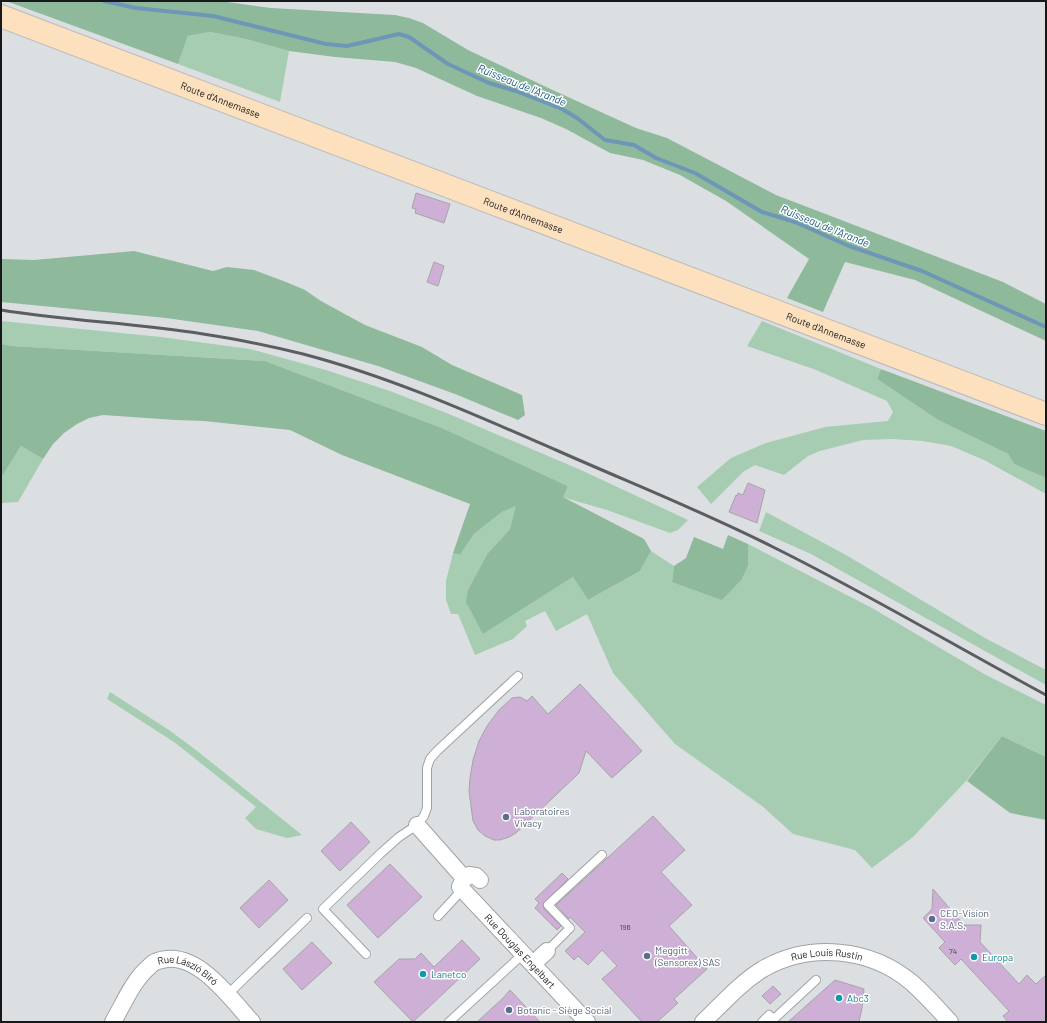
<svg xmlns="http://www.w3.org/2000/svg" width="1047" height="1023" font-family="Barlow,sans-serif">
	<style>
		.green { fill: #a6cdb1 }
		.forest { fill: #8eba9b }
		.lines { fill: none; stroke-linecap: round; stroke-linejoin: round }
		.stream { stroke: #6e96b6; stroke-width: 4 }
		.building { fill: #ceb0d7; stroke: #a6a4a7 }
		.service-casing { stroke: #a0a3a6; stroke-width: 10 }
		.minor-casing { stroke: #a0a3a6; stroke-width: 18 }
		.primary-casing { stroke: #b9baba; stroke-width: 24 }
		.service { stroke: #fff; stroke-width: 8 }
		.minor { stroke: #fff; stroke-width: 16 }
		.primary { stroke: #fde0be; stroke-width: 22 }
		.rail { stroke: #5c5d5f; stroke-width: 3 }
		.service-dot { fill: #5c6f8a; stroke: #fff; stroke-width: 1.5 }
		.culture-dot { fill: #0f9aa8; stroke: #fff; stroke-width: 1.5 }
		.labels { text-anchor: middle; stroke-width: 3; stroke-linejoin: round; paint-order: stroke }
		.number-label { font-size: 8px; fill: #453e48 }
		.street-label { font-size: 10px; fill: #171819; stroke: #fff }
		.service-label { font-size: 10px; fill: #4e5e75; stroke: #fff; text-anchor: start }
		.culture-label { font-size: 10px; fill: #0d838f; stroke: #fff; text-anchor: start }
		.water-label { font-size: 11px; font-style: italic; fill: #145681; stroke: #fff }
	</style>
	<rect width="100%" height="100%" fill="#dcdfe2"/>
	<g class="green">
		<polygon points="210,32 246,39 289,51 280,102 178,64 188,36"/>
		<polygon points="1,321 161,337 250,349 326,370 390,391 449,414 581,470 688,520 678,530 670,533 607,510 562,497 568,486 442,428 265,361 12,346 1,344"/>
		<polygon points="762,321 881,369 877,379 938,420 1008,454 1014,464 1046,478 1046,494 984,460 951,446 923,441 892,439 863,440 820,451 808,456 784,475 755,465 743,472 711,504 697,487 731,458 766,443 825,427 888,421 893,412 887,401 816,370 747,346"/>
		<polygon points="21,446 43,459 18,502 1,503 1,478"/>
		<polygon points="517,505 510,529 488,553 483,634 573,577 588,600 640,571 651,551 674,566 672,582 742,579 748,566 748,544 872,608 986,675 1046,705 1046,757 1002,736 966,781 913,837 872,868 855,850 793,834 762,806 675,744 613,673 587,614 556,631 545,611 525,621 527,626 513,639 475,655 458,614 451,614 446,600 446,581 453,553 460,555 474,534 502,512"/>
		<polygon points="766,512 846,555 985,638 1046,670 1046,685 811,554 759,531"/>
		<polygon points="110,692 169,730 196,750 302,835 287,838 256,829 245,818 256,807 174,742 107,699"/>
	</g>
	<g class="forest">
		<polygon points="6,1 220,1 271,8 395,15 409,18 423,23 468,50 557,92 636,128 667,138 776,195 1003,282 1046,304 1046,341 915,280 845,262 823,312 787,298 809,259 726,201 680,175 643,160 610,153 566,129 541,118 477,96 416,68 395,62 335,57 289,51 246,39 210,32 188,36 178,64"/>
		<polygon points="134,251 213,271 227,267 254,270 286,282 305,290 321,301 365,325 422,347 452,365 522,395 525,415 518,420 455,394 378,366 258,331 166,318 1,302 1,259 34,260"/>
		<polygon points="1,344 12,346 265,361 442,428 568,486 563,497 644,539 651,551 640,571 588,600 573,577 483,634 466,602 468,590 488,553 510,529 516,506 502,512 474,534 460,555 453,553 470,504 342,455 290,430 204,421 175,420 103,415 89,418 77,424 64,433 53,444 43,459 21,446 1,478"/>
		<polygon points="881,369 1046,431 1046,478 1014,464 1008,454 938,420 877,379"/>
		<polygon points="728,535 748,544 748,566 742,579 722,600 672,582 674,566 686,558 694,537 723,549"/>
		<polygon points="1002,736 1046,757 1046,820 1010,813 967,781"/>
	</g>
	<g class="lines">
		<polyline class="stream" points="104,1 136,8 213,16 326,44 347,46 399,34 409,37 448,64 489,83 516,91 562,109 577,118 605,140 634,145 656,158 695,173 762,212 795,222 849,246 922,271 1046,327"/>
	</g>
	<g class="building">
		<polygon points="416,193 450,204 444,223 415,213 416,209 412,208"/>
		<polygon points="434,262 444,266 438,286 427,282"/>
		<polygon points="748,483 765,490 757,523 729,512 736,495 737,496 738,493 743,495"/>
		<polygon points="580,684 642,751 612,778 586,751 579,773 516,833 509,837 500,840 494,840 485,836 478,830 473,821 469,791 470,778 473,760 479,741 487,726 499,710 512,698 520,697 527,701 532,696 548,714"/>
		<polygon points="653,816 685,850 661,872 692,905 669,926 707,969 674,999 678,1003 657,1022 642,1022 602,979 617,966 602,950 588,965 578,956 574,960 565,951 585,932 570,917 569,919 556,905"/>
		<polygon points="351,822 370,842 340,871 321,851"/>
		<polygon points="390,864 422,897 378,938 347,905"/>
		<polygon points="562,873 568,879 543,904 544,909 561,926 557,930 535,908 539,903 535,899"/>
		<polygon points="269,880 288,900 259,928 240,908"/>
		<polygon points="933,889 964,925 981,925 980,942 1019,984 1027,975 1036,984 1046,975 1046,1022 1008,1022 1003,1016 1009,1011 961,959 955,965 939,948 945,942 923,918 932,909"/>
		<polygon points="462,940 480,959 413,1022 374,982 399,959 415,959 421,953 434,967"/>
		<polygon points="312,942 332,963 302,990 283,969"/>
		<polygon points="835,980 864,989 862,1008 859,1022 788,1022"/>
		<polygon points="773,986 781,994 770,1004 762,996"/>
		<polygon points="510,990 540,1022 477,1022 503,998"/>
	</g>
	<g class="lines">
		<g class="service-casing">
			<g id="service">
				<polyline points="438,916 462,890"/>
				<polyline points="547,951 570,928 548,905 602,855"/>
				<polyline points="366,954 323,909 381,853 399,837 417,825 424,816 427,808 427,768 430,759 437,751 518,676"/>
				<polyline points="227,995 307,918"/>
				<polyline points="449,1022 523,954"/>
				<polyline points="762,1022 769,1015 774,1019 816,980"/>
			</g>
		</g>
		<g class="minor-casing">
			<g id="minor">
				<polyline points="417,825 464,878"/>
				<path id="s1" d="M480,880L476,876L469,875L463,880L460,887L587,1022"/>
				<polyline points="533,964 547,951"/>
				<path id="s2" d="M113,1022C124,1003 133,980 150,966C154,961 160,960 167,959C200,955 232,1000 252,1022"/>
				<path id="s3" d="M703,1022C722,1004 740,983 763,969C810,942 870,948 911,982C925,994 938,1009 950,1022"/>
			</g>
		</g>
		<g class="primary-casing">
			<g id="primary">
				<path id="s4" d="M1,16L1046,414"/>
			</g>
		</g>
		<use href="#service" class="service"/>
		<use href="#minor" class="minor"/>
		<use href="#primary" class="primary"/>
		<path class="rail" d="M1,310C68,321 136,323 203,334C237,339 270,346 303,354C391,377 473,414 556,450C628,482 702,511 773,547C866,593 955,646 1046,695"/>
	</g>
	<g class="service-dot">
		<circle cx="506" cy="817" r="4"/>
		<circle cx="932" cy="919" r="4"/>
		<circle cx="647" cy="956" r="4"/>
		<circle cx="509" cy="1010" r="4"/>
	</g>
	<g class="culture-dot">
		<circle cx="974" cy="957" r="4"/>
		<circle cx="423" cy="974" r="4"/>
		<circle cx="839" cy="998" r="4"/>
	</g>
	<g class="labels">
		<g class="number-label">
			<text x="625" y="930">196</text>
			<text x="953" y="954">74</text>
		</g>
		<g class="street-label">
			<text dy="4" stroke="none"><textPath href="#s4" startOffset="235">Route d'Annemasse</textPath></text>
			<text dy="4" stroke="none"><textPath href="#s4" startOffset="559">Route d'Annemasse</textPath></text>
			<text dy="4" stroke="none"><textPath href="#s4" startOffset="883">Route d'Annemasse</textPath></text>
			<text dy="4" stroke="none"><textPath href="#s1" startOffset="116">Rue Douglas Engelbart</textPath></text>
			<text dy="4" stroke="none"><textPath href="#s3" startOffset="147">Rue Louis Rustin</textPath></text>
			<text dy="4" stroke="none"><textPath href="#s2" startOffset="110">Rue László Biró</textPath></text>
		</g>
		<g class="service-label">
			<text x="514" y="815">Laboratoires<tspan x="514" dy="12">Vivacy</tspan></text>
			<text x="940" y="917">CEO-Vision<tspan x="940" dy="12">S.A.S.</tspan></text>
			<text x="655" y="954">Meggitt<tspan x="655" dy="12">(Sensorex) SAS</tspan></text>
			<text x="517" y="1014">Botanic - Siège Social</text>
		</g>
		<g class="culture-label">
			<text x="982" y="961">Europa</text>
			<text x="431" y="978">Lanetco</text>
			<text x="847" y="1002">Abc3</text>
		</g>
		<g class="water-label">
			<text transform="translate(522 85) rotate(22)" y="4">Ruisseau de l'Arande</text>
			<text transform="translate(825 226) rotate(22)" y="4">Ruisseau de l'Arande</text>
		</g>
	</g>
	<rect width="1047" height="1023" fill="none" stroke="#171819" stroke-width="4"/>
</svg>
